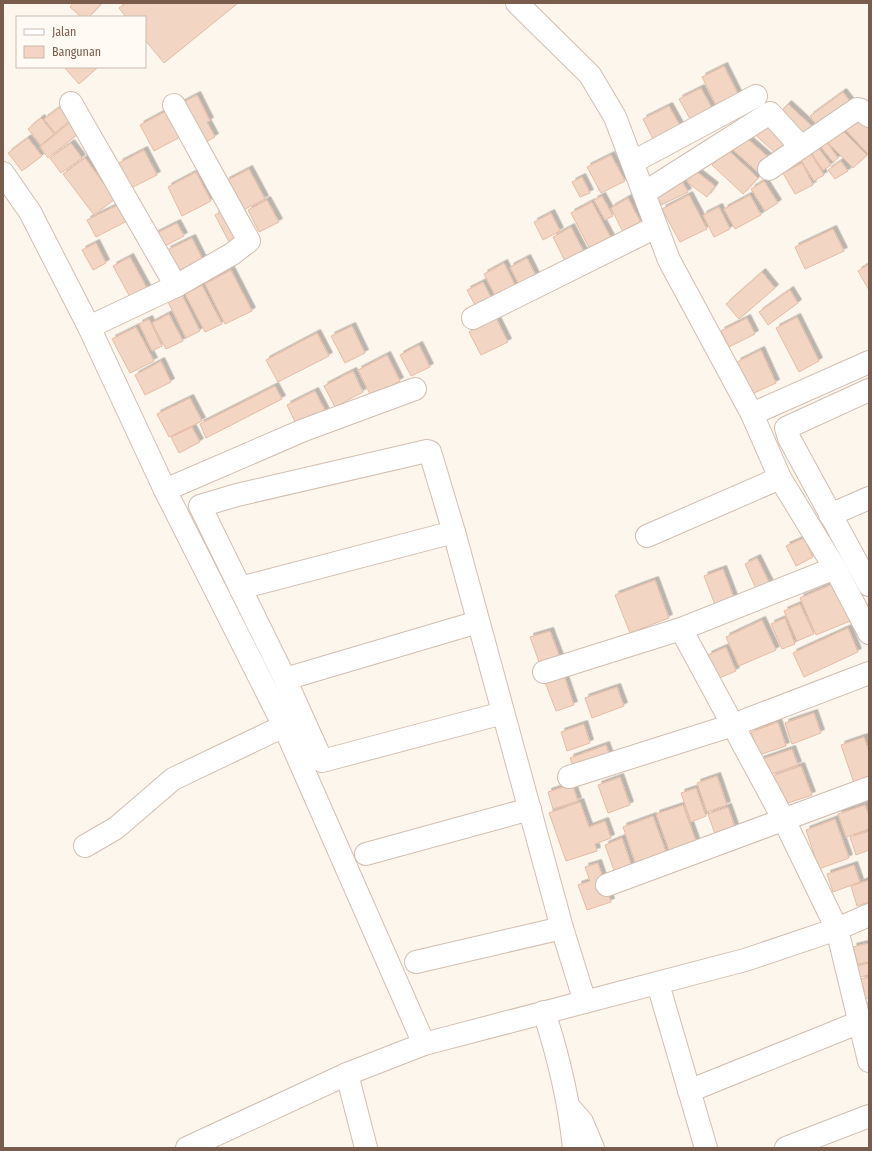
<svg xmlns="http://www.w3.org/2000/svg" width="872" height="1151" font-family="'Fira Sans Condensed',sans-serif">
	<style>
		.building { fill: #f3d5c3; stroke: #e6bba3; filter: url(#shadow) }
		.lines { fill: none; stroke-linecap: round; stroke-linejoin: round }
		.minor-casing { stroke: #d1beb0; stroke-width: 24 }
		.minor { stroke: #fff; stroke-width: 22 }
	</style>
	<defs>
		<filter id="shadow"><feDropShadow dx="3.5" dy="-3.5" stdDeviation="0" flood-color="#0004"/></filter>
	</defs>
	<rect width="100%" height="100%" fill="#fdf6ec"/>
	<g class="building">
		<polygon points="73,3 102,3 89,17 81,17 70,7"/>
		<polygon points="126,3 238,3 164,63 145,40 145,17 126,17 119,8"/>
		<polygon points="724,66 741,100 719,111 702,77"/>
		<polygon points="64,67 98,67 79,84"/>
		<polygon points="701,88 715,114 694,126 679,99"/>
		<polygon points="843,92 853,105 819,129 810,116"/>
		<polygon points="197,95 210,121 207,122 215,137 204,143 178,105"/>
		<polygon points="788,104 815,129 805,140 777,116"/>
		<polygon points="63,105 73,118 55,133 44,119"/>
		<polygon points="669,106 684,133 657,147 643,119"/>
		<polygon points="170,109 184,135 154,151 140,125"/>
		<polygon points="41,118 54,134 41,145 28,129"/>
		<polygon points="763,118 794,146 782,159 751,131"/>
		<polygon points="859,118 869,129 869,155 846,130"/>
		<polygon points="69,123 78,134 48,158 40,147"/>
		<polygon points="840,128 867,155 853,168 826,141"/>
		<polygon points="743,135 773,161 761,175 731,148"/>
		<polygon points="28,138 42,156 22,171 8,153"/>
		<polygon points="826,141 838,158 833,162 820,146"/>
		<polygon points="71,143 82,158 61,173 50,158"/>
		<polygon points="817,146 831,165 823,170 810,151"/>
		<polygon points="727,149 758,178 743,194 712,165"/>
		<polygon points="144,150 157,175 131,188 119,163"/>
		<polygon points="811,154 824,175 814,181 801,160"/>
		<polygon points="611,155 625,181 601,193 587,167"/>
		<polygon points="85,158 115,199 94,215 63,174"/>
		<polygon points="841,161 848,171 835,179 828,170"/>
		<polygon points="802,163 813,185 795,194 783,173"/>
		<polygon points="249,169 265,199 241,211 226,181"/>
		<polygon points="696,171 715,186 707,197 687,182"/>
		<polygon points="196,172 211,201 182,216 168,187"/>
		<polygon points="582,177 590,193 580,197 572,182"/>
		<polygon points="681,179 688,192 661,205 654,193"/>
		<polygon points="764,181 778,203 765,211 751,189"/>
		<polygon points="689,195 707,229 680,242 662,209"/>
		<polygon points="750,195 761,215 735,229 724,209"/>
		<polygon points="602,196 613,216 605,220 594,200"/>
		<polygon points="628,198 642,225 624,234 611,208"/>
		<polygon points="267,200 279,222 259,232 248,210"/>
		<polygon points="592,202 612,240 591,251 571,213"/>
		<polygon points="120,204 129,220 96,237 87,220"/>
		<polygon points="719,207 730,229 714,237 703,215"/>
		<polygon points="226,209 240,237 229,242 215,215"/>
		<polygon points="551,213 560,231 543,240 534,222"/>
		<polygon points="177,223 184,236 161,248 155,234"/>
		<polygon points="571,227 587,258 568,267 553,237"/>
		<polygon points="833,229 844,251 805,269 795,247"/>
		<polygon points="192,238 204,262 180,274 167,250"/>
		<polygon points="96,243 106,263 93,270 82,250"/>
		<polygon points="130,257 148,290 131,299 113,266"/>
		<polygon points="527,258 539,282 522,291 510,267"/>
		<polygon points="504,263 518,291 498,301 484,274"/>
		<polygon points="869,264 869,290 858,271"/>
		<polygon points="231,270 252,311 225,324 205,284"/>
		<polygon points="762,272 775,288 739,319 726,304"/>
		<polygon points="483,282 494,303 478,311 467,290"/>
		<polygon points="202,285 222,324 205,332 185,294"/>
		<polygon points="790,290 798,303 768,325 759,312"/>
		<polygon points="182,295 200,331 186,338 168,302"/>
		<polygon points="169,314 183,341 166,349 152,323"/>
		<polygon points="797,317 819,361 799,372 776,328"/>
		<polygon points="496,318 508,342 481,355 469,332"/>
		<polygon points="747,318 755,334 729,347 721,331"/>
		<polygon points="149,319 162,346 152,351 139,324"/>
		<polygon points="352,326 365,353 345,363 331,336"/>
		<polygon points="136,327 154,361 130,373 112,339"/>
		<polygon points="317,333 329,356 278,382 266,360"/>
		<polygon points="419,345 430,367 411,376 400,355"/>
		<polygon points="761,350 776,383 752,394 737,362"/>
		<polygon points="387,355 400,381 371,396 358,370"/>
		<polygon points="161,361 171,382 145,395 135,375"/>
		<polygon points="353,371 363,392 335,407 324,386"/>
		<polygon points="275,386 282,399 206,438 200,424"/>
		<polygon points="315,391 326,412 297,426 287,405"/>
		<polygon points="190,398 202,421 169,437 157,414"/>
		<polygon points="192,427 200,442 179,453 171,437"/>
		<polygon points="804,538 813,557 796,566 786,546"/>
		<polygon points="757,558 770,584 757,591 745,564"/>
		<polygon points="723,569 736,603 717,610 704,576"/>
		<polygon points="655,580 669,618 630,633 615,595"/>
		<polygon points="835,583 850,621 816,635 800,598"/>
		<polygon points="800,604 814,634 797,641 784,611"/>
		<polygon points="785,618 795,644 782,649 771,624"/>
		<polygon points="762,620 776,650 739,666 726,637"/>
		<polygon points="848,628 858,652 804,677 793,653"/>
		<polygon points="550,631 562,663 542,670 530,637"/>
		<polygon points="726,647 736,671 717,679 708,655"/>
		<polygon points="562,670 574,705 556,711 543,677"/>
		<polygon points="617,687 624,706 592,718 585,698"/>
		<polygon points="814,713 821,733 792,744 785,723"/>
		<polygon points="778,722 786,746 759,755 751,732"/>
		<polygon points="584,724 590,743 567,751 561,732"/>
		<polygon points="864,737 869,752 869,781 855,786 841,745"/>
		<polygon points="606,745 612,762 576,774 570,758"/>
		<polygon points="792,749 798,765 766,776 760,760"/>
		<polygon points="801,766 812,795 782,805 772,776"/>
		<polygon points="717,776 727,805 707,812 697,783"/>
		<polygon points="620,777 630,805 608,813 598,785"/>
		<polygon points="572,784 578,801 553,809 548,792"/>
		<polygon points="696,788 706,816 691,822 681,793"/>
		<polygon points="580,802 589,827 605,821 611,838 595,844 597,851 566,861 549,813"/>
		<polygon points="683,805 697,844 670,853 656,814"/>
		<polygon points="865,805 869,816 869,829 846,837 838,814"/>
		<polygon points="728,807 737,833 717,840 708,814"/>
		<polygon points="653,816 667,855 636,865 623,827"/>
		<polygon points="835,819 849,858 819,869 806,830"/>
		<polygon points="869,831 869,850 856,855 850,837"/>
		<polygon points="622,838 633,870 616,876 605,845"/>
		<polygon points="598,863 611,902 587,910 578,885 590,881 585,867"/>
		<polygon points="854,865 860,882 833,892 827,874"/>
		<polygon points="869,880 869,902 857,906 851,886"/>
		<polygon points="869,943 869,962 858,964 853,947"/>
		<polygon points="869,963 869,975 856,978 854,967"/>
		<polygon points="869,977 869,998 866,999 861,979"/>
		<polygon points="869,1002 869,1018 865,1003"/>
	</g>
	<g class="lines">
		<g class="minor-casing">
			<g id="minor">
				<polyline points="517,3 590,75 615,117 669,260 752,414 780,478 835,568 869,633"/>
				<polyline points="71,103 176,286"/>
				<polyline points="633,162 756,96"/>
				<polyline points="769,169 857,109 861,110 869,116"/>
				<polyline points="3,173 30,212 89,327 165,490 284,726 424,1044"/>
				<polyline points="644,193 770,113 801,147"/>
				<polyline points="473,318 656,227"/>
				<polyline points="89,327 176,286 232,254 249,241 174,105"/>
				<polyline points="869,390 786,428 789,438 869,585"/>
				<polyline points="752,414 869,362"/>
				<polyline points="165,490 304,430 415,389"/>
				<polyline points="830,515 869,498"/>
				<polyline points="647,536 780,478"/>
				<polyline points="240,588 454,532"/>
				<polyline points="681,629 784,820 837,929 869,1061"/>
				<polyline points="544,672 681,629 835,568"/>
				<polyline points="285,679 478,622"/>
				<polyline points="503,713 322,761 285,679 200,506 237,495 427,451 430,452 454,532 562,928 585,1002"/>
				<polyline points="569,777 733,725 869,673"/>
				<polyline points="85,846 116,828 173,779 284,726"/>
				<polyline points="366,854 530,809"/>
				<polyline points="607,885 869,788"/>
				<polyline points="416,962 562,928"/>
				<polyline points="658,984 706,1148"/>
				<path d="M544,1012C559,1058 569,1100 574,1148"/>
				<polyline points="347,1074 366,1148"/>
				<polyline points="689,1091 860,1022"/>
				<polyline points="570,1108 582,1122 593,1148"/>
				<polyline points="187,1148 347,1074 424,1044 745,960 837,929 869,915"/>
				<polyline points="786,1148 869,1116"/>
			</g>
		</g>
		<use href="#minor" class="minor"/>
	</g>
	<rect width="872" height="1151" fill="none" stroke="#7a5c4d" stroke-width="8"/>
	<rect x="16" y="16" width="130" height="52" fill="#fffaf3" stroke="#cabbb1"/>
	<rect x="24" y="29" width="20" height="6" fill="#ffffff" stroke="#cabbb1"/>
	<text x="52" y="36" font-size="12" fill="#7a5c4d">Jalan</text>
	<rect x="24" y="46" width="20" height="12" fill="#f3d5c3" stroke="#cabbb1"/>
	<text x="52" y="56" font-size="12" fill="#7a5c4d">Bangunan</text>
</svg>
